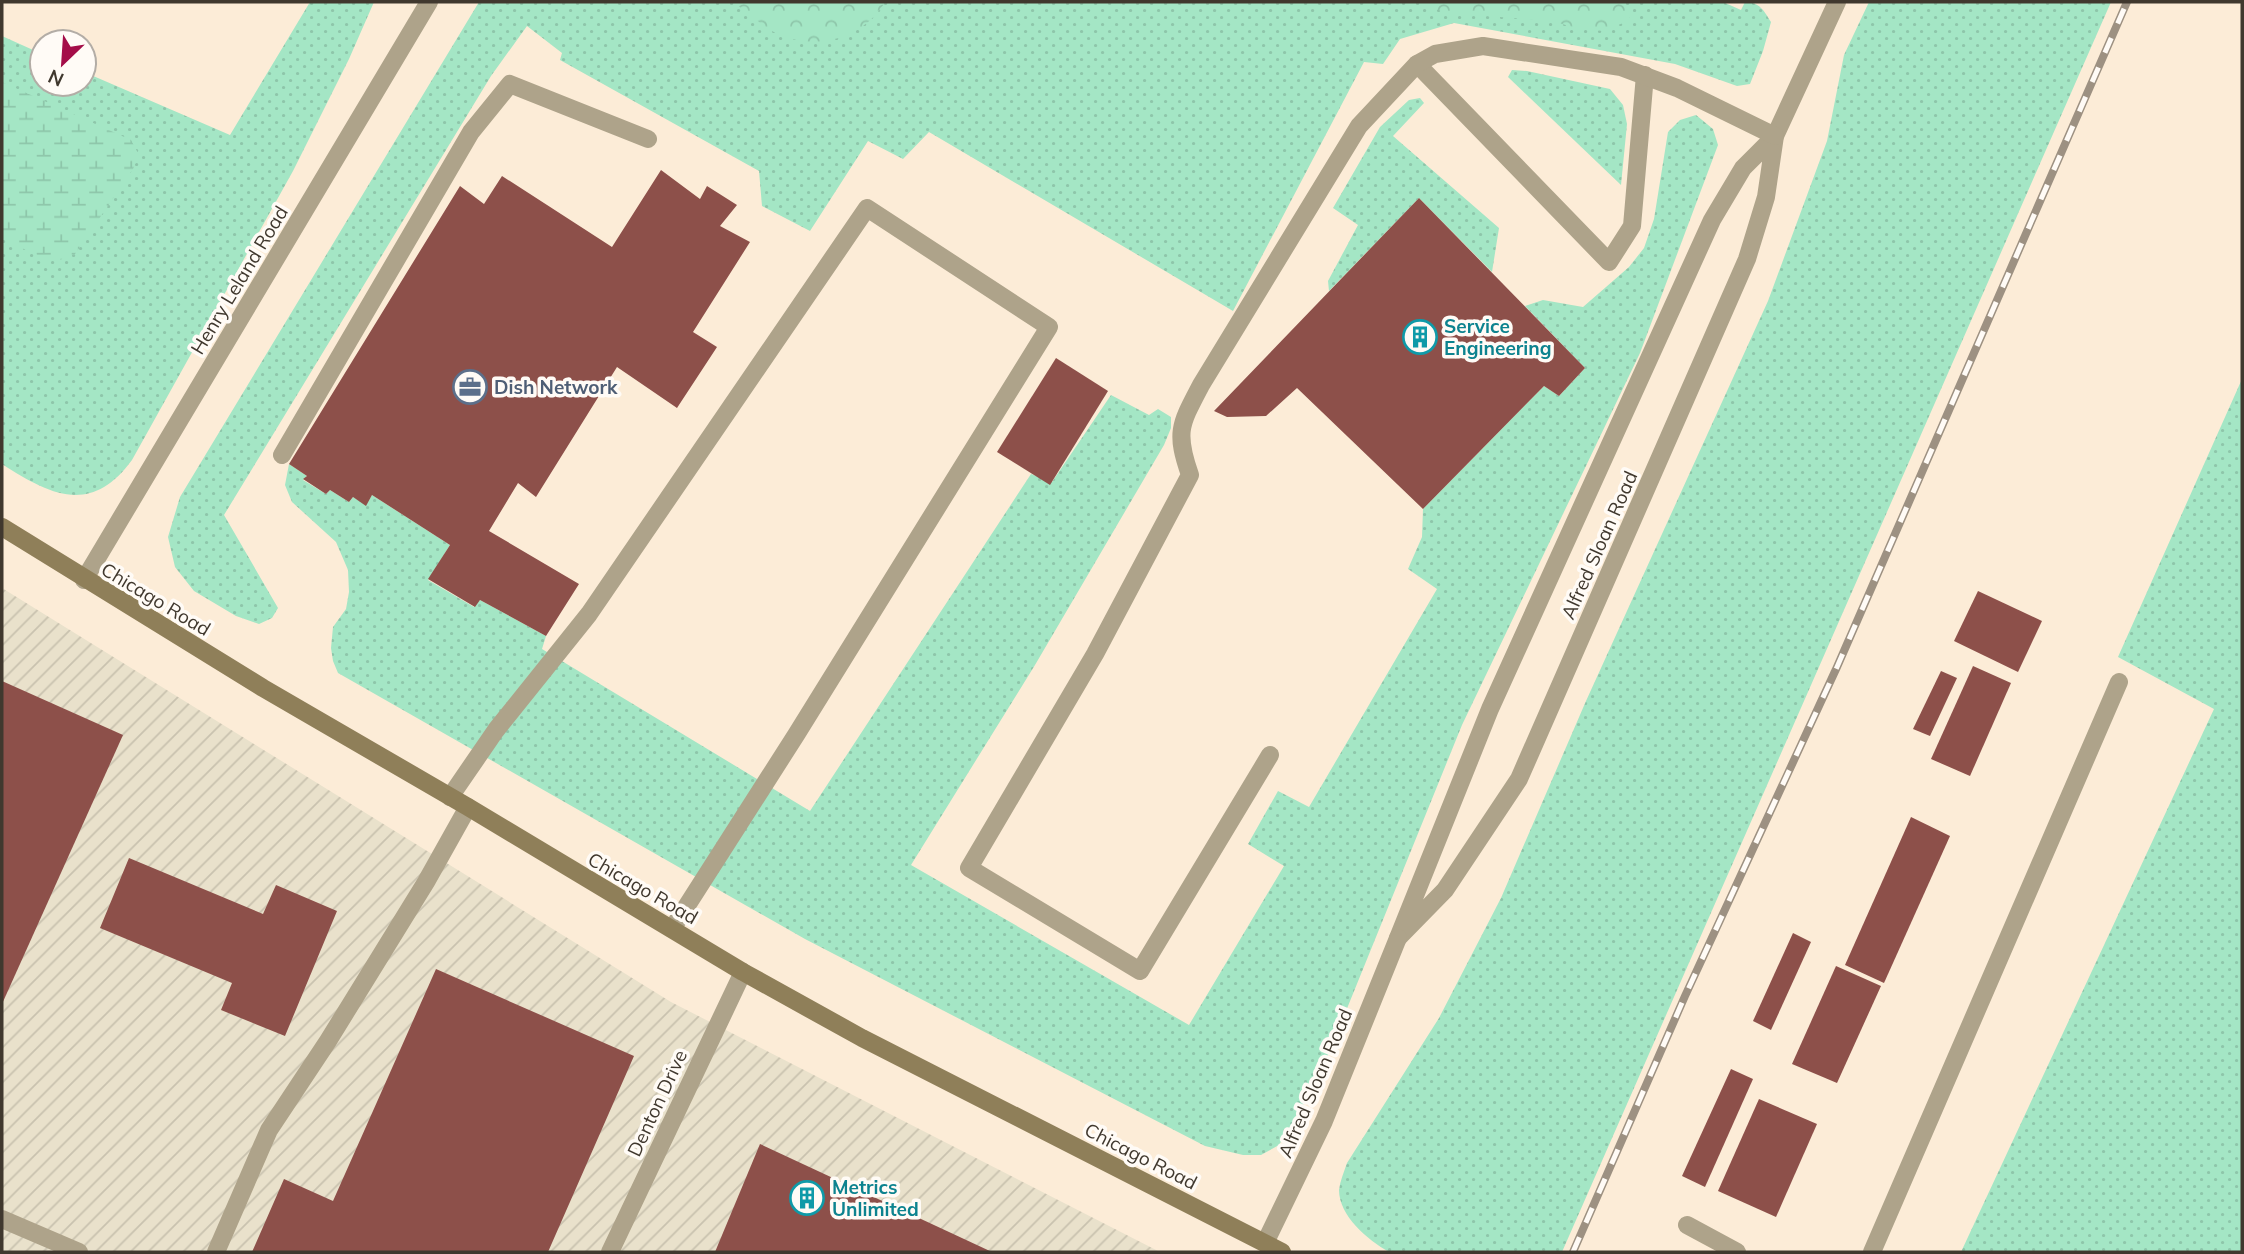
<svg xmlns="http://www.w3.org/2000/svg" width="2244" height="1254" font-family="Mulish,sans-serif">
	<style>
		.industrial { fill: url(#industrial-furrows) }
		.grass { fill: url(#grass-dots) }
		.forest { fill: url(#forest-crowns) }
		.wetland { fill: url(#wetland-marsh) }
		.building { fill: #8d504a }
		.lines { fill: none; stroke-linecap: round; stroke-linejoin: round }
		.lane { stroke: #aea38a; stroke-width: 18 }
		.street { stroke: #aea38a; stroke-width: 18 }
		.secondary { stroke: #8f7f59; stroke-width: 18 }
		.rail-casing { stroke: #9d9182; stroke-width: 8 }
		.rail { stroke: #fffbf6; stroke-width: 5; stroke-dasharray: 16; stroke-linecap: butt }
		.labels { text-anchor: middle; stroke-width: 7; stroke-linejoin: round; paint-order: stroke }
		.street-label { font-size: 19px; fill: #40382e; stroke: #fffbf6 }
		.culture-label { font-size: 19px; font-weight: bold; fill: #0d838f; stroke: #fffbf6; text-anchor: start }
		.service-label { font-size: 19px; font-weight: bold; fill: #4e5e75; stroke: #fffbf6; text-anchor: start }
	</style>
	<defs>
		<pattern id="industrial-furrows" width="10" height="10" patternUnits="userSpaceOnUse" patternTransform="scale(1.75)"><rect width="10" height="10" fill="#e9e1cb"/><path d="M-1 1l2-2M0 10L10 0M9 11l2-2" fill="none" stroke="#c9c2af"/></pattern>
		<pattern id="grass-dots" width="8" height="8" patternUnits="userSpaceOnUse" patternTransform="scale(1.75)"><rect width="8" height="8" fill="#a4e6c5"/><path d="M2 2h.1M6 6h.1" fill="none" stroke="#8ec6aa" stroke-width="1.8" stroke-linecap="round"/></pattern>
		<pattern id="forest-crowns" width="20" height="18" patternUnits="userSpaceOnUse" patternTransform="scale(1.75)"><rect width="20" height="18" fill="#a4e6c5"/><path d="M2 6a3 3 0 1 1 6 0M12 15a3 3 0 1 1 6 0" fill="none" stroke="#8ec6aa"/></pattern>
		<pattern id="wetland-marsh" width="20" height="14" patternUnits="userSpaceOnUse" patternTransform="scale(1.75)"><rect width="20" height="14" fill="#a4e6c5"/><path d="M1 5h8M5 5V1M11 12h8M15 12V8" fill="none" stroke="#8ec6aa"/></pattern>
	</defs>
	<rect width="100%" height="100%" fill="#fcecd7"/>
	<polygon class="industrial" points="2,588 671,1002 1160,1252 2,1252"/>
	<g class="grass">
		<path d="M310,2H374L349,59L293,171L132,460C91,516 50,495 2,464V36L42,54V84H84V72L230,135Z"/>
		<path d="M479,2H1723L1741,10L1745,2C1760,2 1764,11 1771,22L1763,51L1750,84L1737,86L1675,64L1454,23L1400,39L1383,64L1364,62L1233,311L929,132L903,159L868,141L810,231L762,206L759,171L560,60L562,53L527,26L491,76L224,515L278,608L272,618L259,624L236,616L194,591L175,567L168,537L180,497Z"/>
		<path d="M1869,2H2111L1562,1252H1389C1368,1240 1339,1216 1339,1190C1340,1181 1344,1172 1347,1163L1439,1018L1501,898L1586,701L1768,301L1827,141L1844,55Z"/>
		<polygon points="1512,70 1527,71 1610,89 1623,105 1627,124 1621,185 1508,77"/>
		<polygon points="1420,98 1424,103 1393,136 1499,228 1492,272 1419,198 1329,291 1328,281 1358,225 1333,208 1380,127 1409,100"/>
		<polygon points="1696,115 1713,129 1718,145 1640,353 1462,725 1318,1080 1279,1145 1261,1155 1243,1155 1205,1146 805,939 338,673 333,661 331,648 333,627 346,609 349,592 348,570 336,542 292,502 285,485 289,464 307,476 303,480 326,494 330,490 349,502 353,497 366,505 372,495 450,545 428,580 474,607 480,600 546,636 542,649 810,811 1031,474 1052,482 1111,395 1149,415 1158,409 1171,417 1171,428 1164,445 1035,665 911,865 1189,1025 1284,866 1248,844 1278,791 1309,807 1437,589 1408,569 1422,537 1423,509 1544,386 1559,396 1585,368 1525,306 1543,300 1583,307 1629,267 1644,248 1654,219 1668,132 1680,120"/>
		<polygon points="2242,379 2242,1252 1961,1252 2214,709 2118,657"/>
	</g>
	<g class="forest">
		<path d="M732,2H885C863,39 815,52 776,33C760,25 748,11 732,2Z"/>
		<polygon points="1419,2 1625,2 1630,20 1604,31 1576,28 1552,21 1446,13"/>
	</g>
	<polygon class="wetland" points="2,82 131,140 139,155 133,169 75,254 57,261 31,253 2,237"/>
	<g class="building">
		<polygon points="661,170 700,199 707,186 737,205 720,226 750,242 693,332 717,347 677,408 617,367 536,497 518,483 489,531 579,584 546,636 480,600 475,607 428,579 450,545 372,495 366,506 353,497 349,502 330,490 326,494 303,479 307,476 289,464 460,186 484,204 502,176 612,247"/>
		<polygon points="1419,198 1585,368 1559,396 1544,386 1423,509 1297,388 1266,416 1227,417 1214,411"/>
		<polygon points="1056,358 1108,391 1050,485 997,452"/>
		<polygon points="1978,591 2042,621 2018,672 1954,641"/>
		<polygon points="1973,666 2011,683 1970,776 1931,759"/>
		<polygon points="1941,671 1957,678 1930,736 1913,729"/>
		<polygon points="2,681 123,735 2,1004"/>
		<polygon points="1911,817 1950,836 1884,983 1845,965"/>
		<polygon points="129,858 263,914 276,885 337,911 285,1036 221,1010 232,983 100,928"/>
		<polygon points="1793,933 1811,942 1771,1030 1753,1021"/>
		<polygon points="1836,966 1881,986 1837,1083 1792,1064"/>
		<polygon points="436,969 634,1056 548,1252 252,1252 284,1179 333,1201"/>
		<polygon points="1731,1069 1753,1079 1705,1187 1682,1176"/>
		<polygon points="1759,1099 1817,1124 1776,1217 1718,1191"/>
		<polygon points="760,1144 992,1252 715,1252"/>
	</g>
	<g class="lines">
		<g class="lane">
			<polyline points="1417,64 1609,262 1632,226 1645,75"/>
			<polyline points="1775,136 1743,168 1712,220 1490,709 1398,938 1445,890 1519,779 1747,259 1766,197 1775,136 1837,2"/>
			<polyline points="282,455 471,132 510,84 648,139"/>
			<polyline points="84,580 429,2"/>
			<path d="M1270,755L1140,971L969,868L1095,654L1190,475C1175,432 1180,425 1201,385L1359,126L1417,64L1435,54L1483,46L1621,67L1677,88L1775,136"/>
			<polyline points="450,797 496,730 589,614 867,208 1049,327 796,735 672,929"/>
			<polyline points="2,1219 79,1252"/>
			<polyline points="1687,1225 1737,1252"/>
			<polyline points="1265,1243 1324,1121 1398,938"/>
			<polyline points="216,1252 269,1130 328,1041 426,882 468,807"/>
			<polyline points="1872,1252 2119,682"/>
		</g>
		<polyline class="street" points="610,1252 743,972"/>
		<polyline class="secondary" points="2,527 263,688 468,807 743,972 862,1038 1282,1252"/>
		<g class="rail-casing">
			<polyline id="rail" points="1573,1252 1685,996 1837,667 2127,2"/>
		</g>
		<use href="#rail" class="rail"/>
	</g>
	<defs>
		<g id="building-ring" transform="scale(1.75)"><circle r="9.5" fill="#fffbf6" stroke="#0f9aa8" stroke-width="1.5"/><path d="M-4-6H4V6H1V3H-1V6H-4ZM-2.5-4.3h1.7v1.8h-1.7ZM.8-4.3h1.7v1.8H.8ZM-2.5-1h1.7V.8h-1.7ZM.8-1h1.7V.8H.8Z" fill="#0f9aa8"/></g>
		<g id="office-ring" transform="scale(1.75)"><circle r="9.5" fill="#fffbf6" stroke="#5c6f8a" stroke-width="1.5"/><path d="M-6-3h4V-5.5h4V-3h4V5H-6ZM-1-4.5V-3h2v-1.5ZM-6 0V1H6V0Z" fill="#5c6f8a"/></g>
	</defs>
	<g fill-rule="evenodd">
		<use href="#building-ring" x="1420" y="337"/>
		<use href="#office-ring" x="470" y="387"/>
		<use href="#building-ring" x="807" y="1198"/>
	</g>
	<g class="labels">
		<g class="street-label">
			<text transform="translate(239 280) rotate(-59)" y="7">Henry Leland Road</text>
			<text transform="translate(1599 545) rotate(-66)" y="7">Alfred Sloan Road</text>
			<text transform="translate(156 599) rotate(31)" y="7">Chicago Road</text>
			<text transform="translate(643 888) rotate(30)" y="7">Chicago Road</text>
			<text transform="translate(1315 1083) rotate(-67)" y="7">Alfred Sloan Road</text>
			<text transform="translate(657 1103) rotate(-65)" y="7">Denton Drive</text>
			<text transform="translate(1141 1156) rotate(27)" y="7">Chicago Road</text>
		</g>
		<g class="culture-label">
			<text x="1444" y="333">Service<tspan x="1444" dy="22">Engineering</tspan></text>
			<text x="832" y="1194">Metrics<tspan x="832" dy="22">Unlimited</tspan></text>
		</g>
		<g class="service-label">
			<text x="494" y="394">Dish Network</text>
		</g>
	</g>
	<rect width="2244" height="1254" fill="none" stroke="#40382e" stroke-width="7"/>
	<g transform="translate(63 63) rotate(205)"><circle r="33" fill="#fffbf6" stroke="#b3ada6" stroke-width="2"/>
	<path d="M0-5L12 26L0 18L-12 26Z" fill="#a40d48"/>
	<text y="-10" font-size="19" font-weight="bold" text-anchor="middle" fill="#40382e">N</text>
	</g>
</svg>
